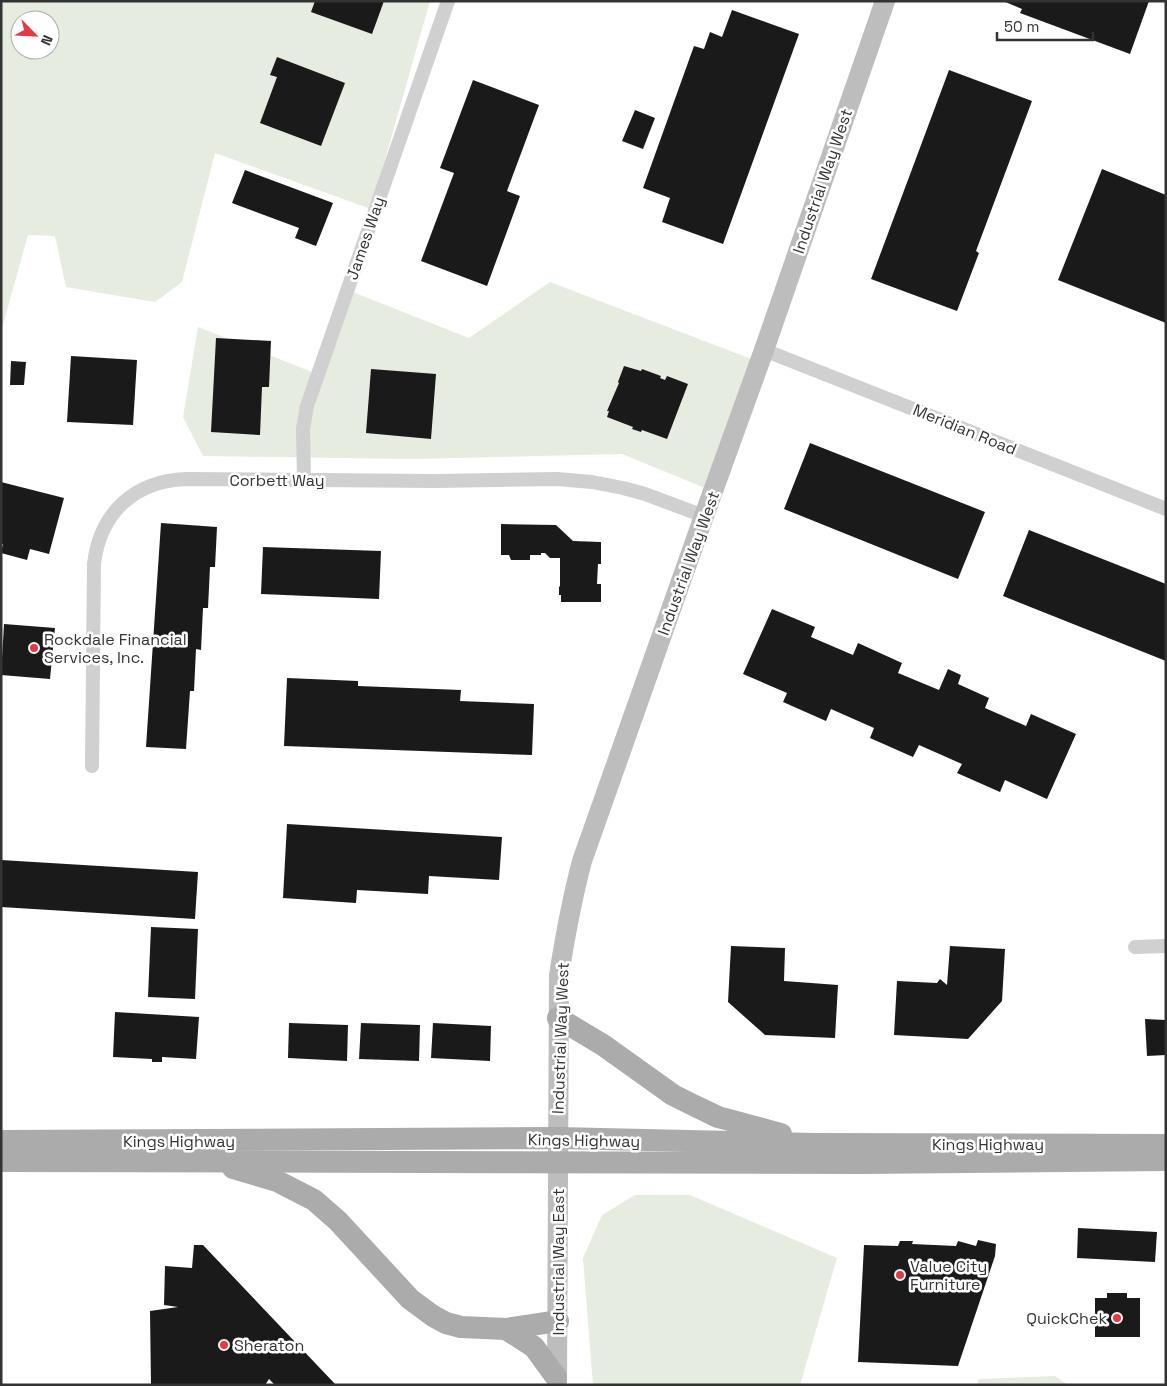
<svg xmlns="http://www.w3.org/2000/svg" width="1167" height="1386" font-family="'Space Grotesk',sans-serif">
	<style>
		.green { fill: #e6ecdf; fill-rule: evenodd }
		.building { fill: #1a1a1a }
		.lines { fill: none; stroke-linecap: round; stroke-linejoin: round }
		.street { stroke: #d0d0d0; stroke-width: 14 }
		.secondary { stroke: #bdbdbd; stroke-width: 20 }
		.primary { stroke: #ababab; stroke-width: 22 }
		.poi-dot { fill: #e63946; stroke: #fff; stroke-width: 2 }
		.labels { text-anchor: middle; stroke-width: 5; stroke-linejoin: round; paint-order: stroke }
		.street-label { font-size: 16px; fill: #333; stroke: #fff }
		.poi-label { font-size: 16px; fill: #333; stroke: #fff; text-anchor: start }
	</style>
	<rect width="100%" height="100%" fill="#fff"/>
	<g class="green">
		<path d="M1,1H430L371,209L215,153L182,282L155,302L66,287L55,236L28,235L1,332ZM20,20H50V50H20Z"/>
		<polygon points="550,282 754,360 710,490 622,454 412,459 203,456 183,417 198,327 317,374 345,289 469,338"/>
		<polygon points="635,1195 690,1195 837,1258 800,1385 593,1385 583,1258 602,1215"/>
		<polygon points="1055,1376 1068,1385 977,1385 979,1379"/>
	</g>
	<g class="building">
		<polygon points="315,1 384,1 372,34 311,12"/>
		<polygon points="1003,1 1149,1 1130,54 1020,13 1022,9"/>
		<polygon points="732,10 799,34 723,244 662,222 670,198 643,188 694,46 704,49 710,32 722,37"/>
		<polygon points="277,57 345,83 321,146 260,123 277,77 270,75"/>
		<polygon points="949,70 1032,101 976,251 979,253 957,311 871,279"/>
		<polygon points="473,80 539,105 507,191 520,196 487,286 421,261 454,173 440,168"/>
		<polygon points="635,110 655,118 643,149 622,141"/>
		<polygon points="1102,169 1166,195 1166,323 1058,280"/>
		<polygon points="245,170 333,203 316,246 295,238 299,228 232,203"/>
		<polygon points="216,338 271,341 269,387 262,387 260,435 211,432"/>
		<polygon points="71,356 137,360 133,425 67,422"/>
		<polygon points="11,361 26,362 24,385 10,385"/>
		<polygon points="624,366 641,371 642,369 661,376 660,378 665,380 667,376 688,384 667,439 642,430 641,432 632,429 633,427 607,417 609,411 607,411 619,383 618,382"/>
		<polygon points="371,369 436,374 431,439 366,433"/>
		<polygon points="810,443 985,512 958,579 784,509"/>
		<polygon points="1,482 64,498 49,554 30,549 27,560 1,553 3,544 1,544"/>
		<polygon points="161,523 217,527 215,567 210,567 208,608 203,608 201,650 196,649 194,691 190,691 186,749 146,747"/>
		<polygon points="501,524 556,525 573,541 601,542 601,564 598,564 597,584 601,584 601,602 561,602 561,595 559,595 559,587 560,586 560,558 550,558 545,553 541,553 541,555 530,555 530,560 511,560 509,555 501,555"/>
		<polygon points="1029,530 1166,584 1166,661 1003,596"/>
		<polygon points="263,547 381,551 379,599 261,594"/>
		<polygon points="772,609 815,627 811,637 853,655 858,643 902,663 898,673 939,690 948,669 961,675 958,684 989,698 985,708 1026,726 1031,714 1076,734 1047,799 1005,780 1000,792 957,773 962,764 919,745 913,757 870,738 874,728 831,709 826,721 783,702 787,693 743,674"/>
		<polygon points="4,624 55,628 50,679 1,675"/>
		<polygon points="287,678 358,681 358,686 461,690 460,701 534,704 532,755 284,746"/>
		<polygon points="287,824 502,837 499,880 429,876 428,894 357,890 356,903 283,898"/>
		<polygon points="1,860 198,872 195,919 1,907"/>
		<polygon points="151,927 198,929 195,999 148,997"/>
		<polygon points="731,946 785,948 784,981 838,985 835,1038 765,1035 728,1002"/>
		<polygon points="950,946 1005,949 1002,1001 968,1039 894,1035 897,981 937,983 940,979 947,985"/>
		<polygon points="115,1012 199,1017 196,1059 162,1057 162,1062 152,1062 152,1059 113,1057"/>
		<polygon points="1145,1019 1166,1020 1166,1055 1147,1056"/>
		<polygon points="289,1023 348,1025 347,1061 288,1058"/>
		<polygon points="361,1023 420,1025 419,1061 359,1059"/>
		<polygon points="433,1023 491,1026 490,1061 431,1058"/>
		<polygon points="1078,1228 1157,1232 1155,1262 1077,1258"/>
		<polygon points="978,1240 996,1244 995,1256 958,1366 858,1362 864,1245 898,1246 900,1241 913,1241 912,1244 956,1246 958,1241 976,1246"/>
		<polygon points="194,1245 203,1245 336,1385 275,1385 269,1379 265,1385 151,1385 150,1311 178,1307 164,1305 165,1266 192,1268"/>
		<polygon points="1107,1293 1127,1293 1127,1298 1140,1298 1140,1337 1095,1337 1095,1298 1107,1298"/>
	</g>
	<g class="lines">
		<g class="street">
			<polyline points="764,350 1166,509"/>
			<polyline points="304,479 303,429 307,406 448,1"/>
			<path d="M92,766L94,564C100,513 134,481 186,479L435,481L557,479L592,482L623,488L645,494L704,516"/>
			<polyline points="1135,947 1166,946"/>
		</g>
		<path class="secondary" d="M557,1385L559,975C565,937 572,899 582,861L704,516L764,350L885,1"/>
		<g class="primary">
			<polyline points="558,1018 603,1045 673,1095 693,1105 718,1117 781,1134"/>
			<polyline points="1,1141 558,1138 813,1144 1166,1145"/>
			<polyline points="1,1161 864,1163 1166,1160"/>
			<polyline points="233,1168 277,1181 314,1200 338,1221 410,1299 433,1316 446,1323 461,1327 506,1329 558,1321"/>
			<polyline points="506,1329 534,1347 556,1377"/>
		</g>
	</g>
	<g class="poi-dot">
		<circle cx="34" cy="648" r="5"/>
		<circle cx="900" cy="1275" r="5"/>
		<circle cx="1117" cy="1318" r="5"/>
		<circle cx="224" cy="1345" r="5"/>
	</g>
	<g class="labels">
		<g class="street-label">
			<text transform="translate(822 181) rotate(-71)" y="6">Industrial Way West</text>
			<text transform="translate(365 238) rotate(-71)" y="6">James Way</text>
			<text transform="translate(965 429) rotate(22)" y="6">Meridian Road</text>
			<text x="277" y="486">Corbett Way</text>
			<text transform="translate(688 563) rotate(-70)" y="6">Industrial Way West</text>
			<text transform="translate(560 1038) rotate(-88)" y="6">Industrial Way West</text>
			<text transform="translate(584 1140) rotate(1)" y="6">Kings Highway</text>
			<text x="179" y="1147">Kings Highway</text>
			<text x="988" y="1150">Kings Highway</text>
			<text transform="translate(558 1262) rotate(-90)" y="6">Industrial Way East</text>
		</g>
		<g class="poi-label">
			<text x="44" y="645">Rockdale Financial<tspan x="44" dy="18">Services, Inc.</tspan></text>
			<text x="910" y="1272">Value City<tspan x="910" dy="18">Furniture</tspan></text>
			<text x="1107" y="1324" text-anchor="end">QuickChek</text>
			<text x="234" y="1351">Sheraton</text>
		</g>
	</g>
	<rect width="1167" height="1386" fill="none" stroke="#333333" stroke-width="5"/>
	<g transform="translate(35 35) rotate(114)"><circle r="24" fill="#ffffff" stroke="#adadad"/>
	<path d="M0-4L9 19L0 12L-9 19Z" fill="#e63946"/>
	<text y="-8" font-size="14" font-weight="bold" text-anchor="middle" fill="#333333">N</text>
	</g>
	<path d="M997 32v8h96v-8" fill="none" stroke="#333333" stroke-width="2.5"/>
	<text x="1004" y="32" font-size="15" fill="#333333" stroke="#ffffff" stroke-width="4" paint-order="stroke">50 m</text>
</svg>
